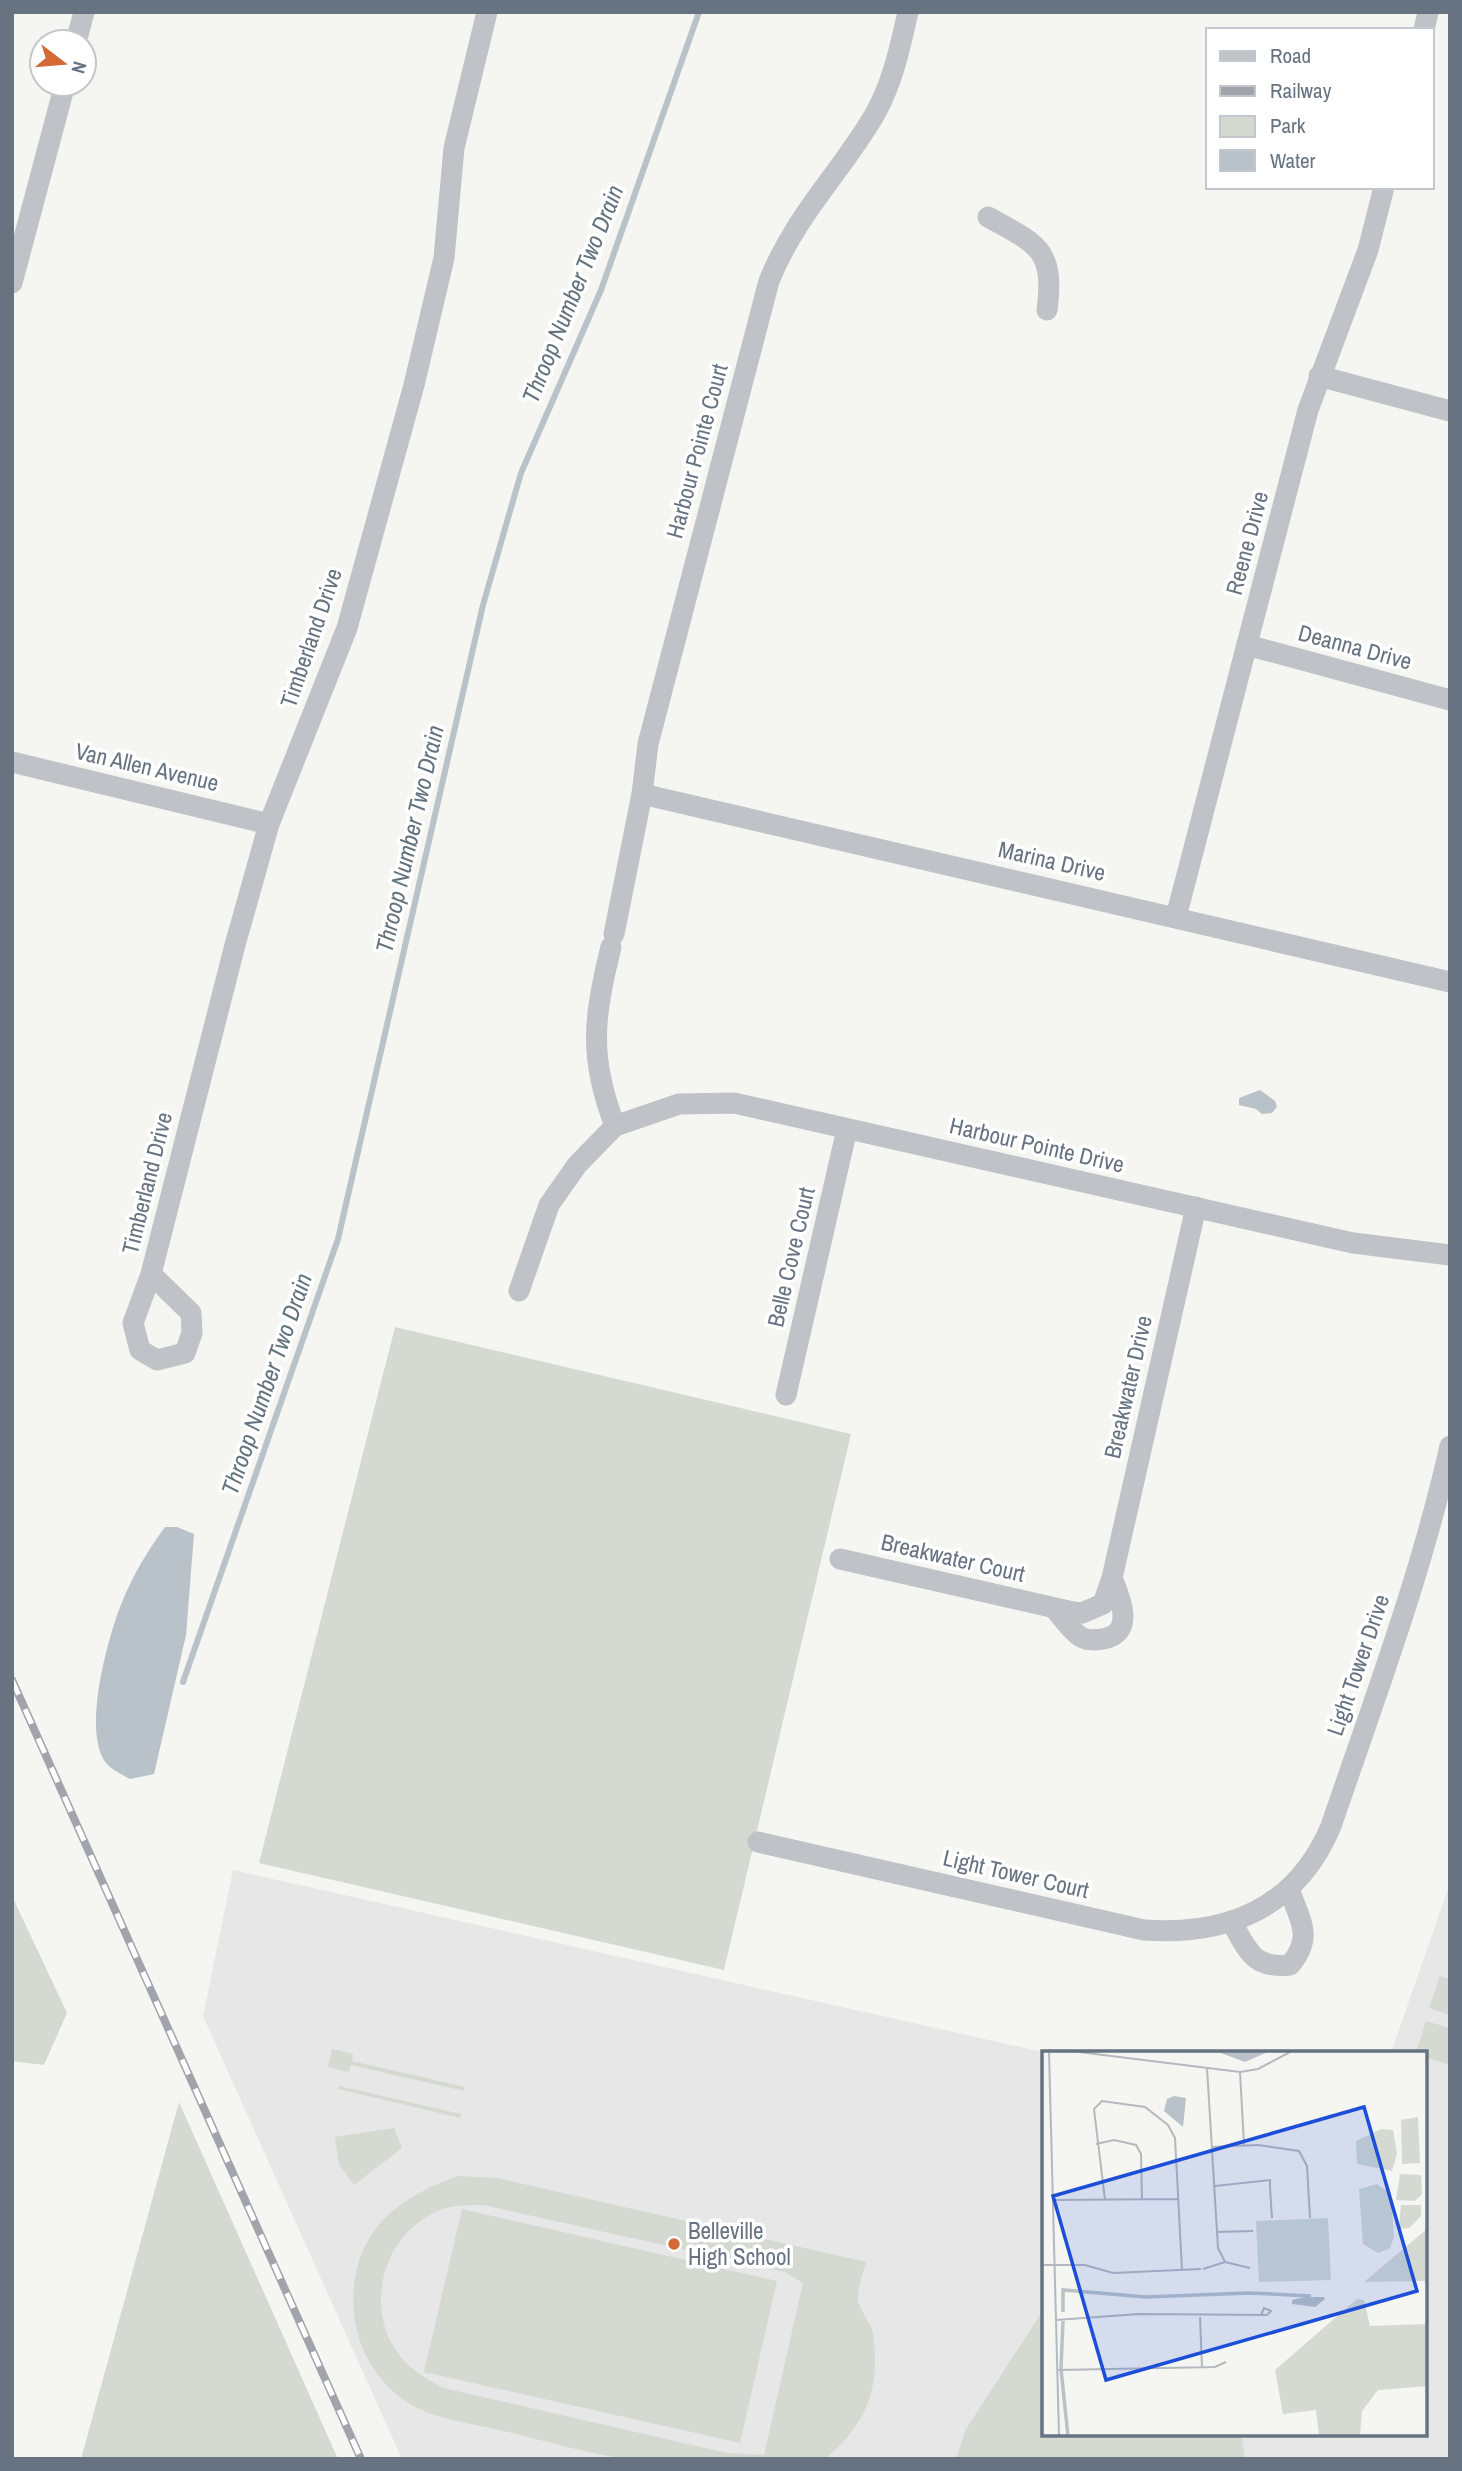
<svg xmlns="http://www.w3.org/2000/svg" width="1462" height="2471" font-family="'Archivo Narrow',sans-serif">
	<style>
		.built { fill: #e6e7e6 }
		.green { fill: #d4dad2; fill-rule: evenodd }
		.water { fill: #b9c2c8 }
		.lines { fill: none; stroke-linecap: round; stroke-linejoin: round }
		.stream { stroke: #b9c2c8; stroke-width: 6 }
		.minor { stroke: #bfc2c6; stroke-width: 21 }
		.rail-casing { stroke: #a1a5ab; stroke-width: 8 }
		.rail { stroke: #fff; stroke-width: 5; stroke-dasharray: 16; stroke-linecap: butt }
		.poi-dot { fill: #d36935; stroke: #fff; stroke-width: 2.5 }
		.labels { text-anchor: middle; stroke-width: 7; stroke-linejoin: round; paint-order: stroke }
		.street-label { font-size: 23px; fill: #677381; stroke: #fff }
		.poi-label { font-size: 23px; fill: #677381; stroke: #fff; text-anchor: start }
		.water-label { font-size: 24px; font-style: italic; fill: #63737d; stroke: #fff }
		.inset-river { fill: none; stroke: #b9c2c8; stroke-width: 3.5 }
		.inset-road { fill: none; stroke: #b4b9be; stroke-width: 2 }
		.view { fill: #1d4ed8; fill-opacity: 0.15; stroke: #1d4ed8; stroke-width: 3.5 }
		.inset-edge { fill: none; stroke: #677381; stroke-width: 3.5 }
	</style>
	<rect width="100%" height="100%" fill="#f5f5f2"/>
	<polygon class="built" points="233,1870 1047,2053 1044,2053 1044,2434 1425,2434 1425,2053 1391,2053 1450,1883 1450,2459 402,2459 203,2016"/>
	<g class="green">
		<polygon points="395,1327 851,1434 724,1970 259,1863"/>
		<polygon points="12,1896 67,2013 44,2065 12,2061"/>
		<polygon points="1440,1976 1450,1979 1450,2015 1429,2008"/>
		<polygon points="1426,2021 1450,2028 1450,2065 1425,2057 1425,2053 1416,2053"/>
		<polygon points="332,2049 353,2054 352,2061 465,2087 464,2091 351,2065 349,2072 328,2067"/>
		<polygon points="339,2086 461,2114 460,2118 338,2089"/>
		<polygon points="179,2102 338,2459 81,2459"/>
		<polygon points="394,2128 402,2148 354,2185 339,2164 335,2137"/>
		<path d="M458,2176L497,2178L866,2262C863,2273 857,2289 858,2300C860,2312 871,2322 873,2334C881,2389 866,2424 825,2459C781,2459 737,2459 692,2459C672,2459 649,2461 629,2459C585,2454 541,2439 499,2430C471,2423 437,2420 412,2405C367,2379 347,2328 355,2278C364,2222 407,2194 458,2176ZM483,2205L785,2272L803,2283L764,2455L727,2453L444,2388C426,2379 406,2367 395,2349C365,2302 385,2236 435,2212C449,2205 468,2205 483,2205Z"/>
		<polygon points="462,2209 777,2281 740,2443 424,2372"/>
		<polygon points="1044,2309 1044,2434 1241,2434 1245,2459 956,2459 966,2429"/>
	</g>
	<g class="water">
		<polygon points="1260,1090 1275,1101 1277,1107 1272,1113 1262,1114 1256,1109 1239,1105 1239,1098"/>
		<path d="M165,1527H177L194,1534L186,1635L154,1774L130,1779C123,1775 112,1770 107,1764C81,1733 108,1637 122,1602C133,1575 148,1550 165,1527Z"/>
	</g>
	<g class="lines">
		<polyline class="stream" points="183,1682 338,1239 483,605 521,473 601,290 699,12"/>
		<g class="minor">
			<polyline points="1424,30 1428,12"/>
			<polyline points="76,42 84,12"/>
			<path d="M988,217C1037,244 1055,249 1047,310"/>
			<polyline points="12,283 65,84"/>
			<polyline points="1319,376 1450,411"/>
			<polyline points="1247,645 1450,700"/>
			<polyline points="12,762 269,824"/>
			<polyline points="642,794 1450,982"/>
			<polyline points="1176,917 1308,410 1368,250 1384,187"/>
			<path d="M614,934L642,794L648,744L769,281C796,214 840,174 875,114C893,82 900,47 908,12"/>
			<polyline points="615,1126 679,1104 734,1103 1353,1243 1450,1255"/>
			<polyline points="151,1274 191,1313 192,1333 185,1353 157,1360 140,1350 133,1323 151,1274 235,945 269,824 347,628 414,385 444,258 454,148 487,12"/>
			<path d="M519,1291L549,1205L577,1165L615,1126C588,1056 594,1017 611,947"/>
			<polyline points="786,1395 847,1129"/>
			<polyline points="840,1559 1073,1612 1082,1613 1103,1604 1112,1578 1196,1207"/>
			<path d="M1054,1608C1062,1617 1071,1631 1081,1637C1088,1641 1096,1640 1103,1639C1136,1633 1120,1598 1112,1578"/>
			<path d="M758,1842L1144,1930C1229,1936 1297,1907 1331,1826C1374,1700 1421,1576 1450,1446"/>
			<path d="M1231,1921C1248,1950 1252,1969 1290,1965C1314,1936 1300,1921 1289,1889"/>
		</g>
		<g class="rail-casing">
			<polyline id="rail" points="12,1680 361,2459"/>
		</g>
		<use href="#rail" class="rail"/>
	</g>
	<circle class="poi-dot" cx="674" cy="2244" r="7"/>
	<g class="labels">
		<g class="street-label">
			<text transform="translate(697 451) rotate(-75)" y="8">Harbour Pointe Court</text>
			<text transform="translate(1247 543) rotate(-75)" y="8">Reene Drive</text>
			<text transform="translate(311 638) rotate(-71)" y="8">Timberland Drive</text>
			<text transform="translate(1355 647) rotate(15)" y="8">Deanna Drive</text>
			<text transform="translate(147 767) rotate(13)" y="8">Van Allen Avenue</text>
			<text transform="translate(1052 861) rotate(13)" y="8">Marina Drive</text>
			<text transform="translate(1037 1145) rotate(13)" y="8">Harbour Pointe Drive</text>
			<text transform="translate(147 1183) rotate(-76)" y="8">Timberland Drive</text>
			<text transform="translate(791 1257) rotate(-77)" y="8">Belle Cove Court</text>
			<text transform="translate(1128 1387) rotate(-77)" y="8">Breakwater Drive</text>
			<text transform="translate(953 1558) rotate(13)" y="8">Breakwater Court</text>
			<text transform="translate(1358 1665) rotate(-71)" y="8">Light Tower Drive</text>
			<text transform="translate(1016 1874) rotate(13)" y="8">Light Tower Court</text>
		</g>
		<g class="poi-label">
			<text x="688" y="2239">Belleville<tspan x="688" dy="26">High School</tspan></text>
		</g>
		<g class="water-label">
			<text transform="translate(573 294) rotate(-68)" y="8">Throop Number Two Drain</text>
			<text transform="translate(410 839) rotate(-77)" y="8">Throop Number Two Drain</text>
			<text transform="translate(267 1384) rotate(-71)" y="8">Throop Number Two Drain</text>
		</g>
	</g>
	<g transform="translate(1042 2051)">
		<rect width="385" height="385" fill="#f5f5f2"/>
		<path d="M376,66L378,112L360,113L359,69ZM339,78L351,79L355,103L350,120L315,113L314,90ZM358,123L379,124L380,143L373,150L354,149ZM335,133L349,143L352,186L348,197L336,202L321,193L317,138ZM359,154H379V165L367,177L357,178ZM286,167L289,229L217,231L214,170ZM385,178V230L322,231ZM315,248L322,249L328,275L385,273V335L336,339L320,360L318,385H277L274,359L241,363L233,319Z" fill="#d4dad2"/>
		<path d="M157,0H228L203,11L176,1ZM132,45L144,47L141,76L122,60L125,48ZM263,246H282L283,248L273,256L250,253V249Z" fill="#b9c2c8"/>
		<path class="inset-river" d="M21,261V239L104,246L207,242L269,245M21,270L19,318L26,385"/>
		<path class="inset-road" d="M7,0L17,385M29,0L198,21L216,18L250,0M165,17L176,197L183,211M198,21L202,94M54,93L72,89L94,94L99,103L100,149M169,96L216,94L257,100L265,115L268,167M173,135L228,129V138M228,137L230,167M11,149L137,148M63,149L52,58L60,50L103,56L126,74L133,87L140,219M175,181L211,180M0,214H43L71,222L159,218M161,218L183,211L208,217M158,266L160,316M14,269L97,263L225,264L229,260L222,257L219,264M16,319L173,316L184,311"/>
		<path class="view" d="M322,56L375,240L64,329L11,145Z"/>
		<rect width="385" height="385" class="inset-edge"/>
	</g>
	<rect width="1462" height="2471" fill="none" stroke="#677381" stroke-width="28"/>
	<rect x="1206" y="28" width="228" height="161" fill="#ffffff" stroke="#c2c7cd" stroke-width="2"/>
	<rect x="1220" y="51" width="35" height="10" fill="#bfc2c6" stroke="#c2c7cd" stroke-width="2"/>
	<text x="1270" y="63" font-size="21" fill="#677381">Road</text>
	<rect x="1220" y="86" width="35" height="10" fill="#a1a5ab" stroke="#c2c7cd" stroke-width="2"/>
	<text x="1270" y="98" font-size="21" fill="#677381">Railway</text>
	<rect x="1220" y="116" width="35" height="21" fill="#d4dad2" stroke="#c2c7cd" stroke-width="2"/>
	<text x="1270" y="133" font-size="21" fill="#677381">Park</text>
	<rect x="1220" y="150" width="35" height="21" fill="#b9c2c8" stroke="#c2c7cd" stroke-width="2"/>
	<text x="1270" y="168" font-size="21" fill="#677381">Water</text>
	<g transform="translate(63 63) rotate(106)"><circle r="33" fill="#ffffff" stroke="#c2c7cd" stroke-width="2"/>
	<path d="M0-5L12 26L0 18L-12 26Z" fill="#d36935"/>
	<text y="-10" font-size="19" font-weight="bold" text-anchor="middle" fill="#677381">N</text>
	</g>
</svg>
